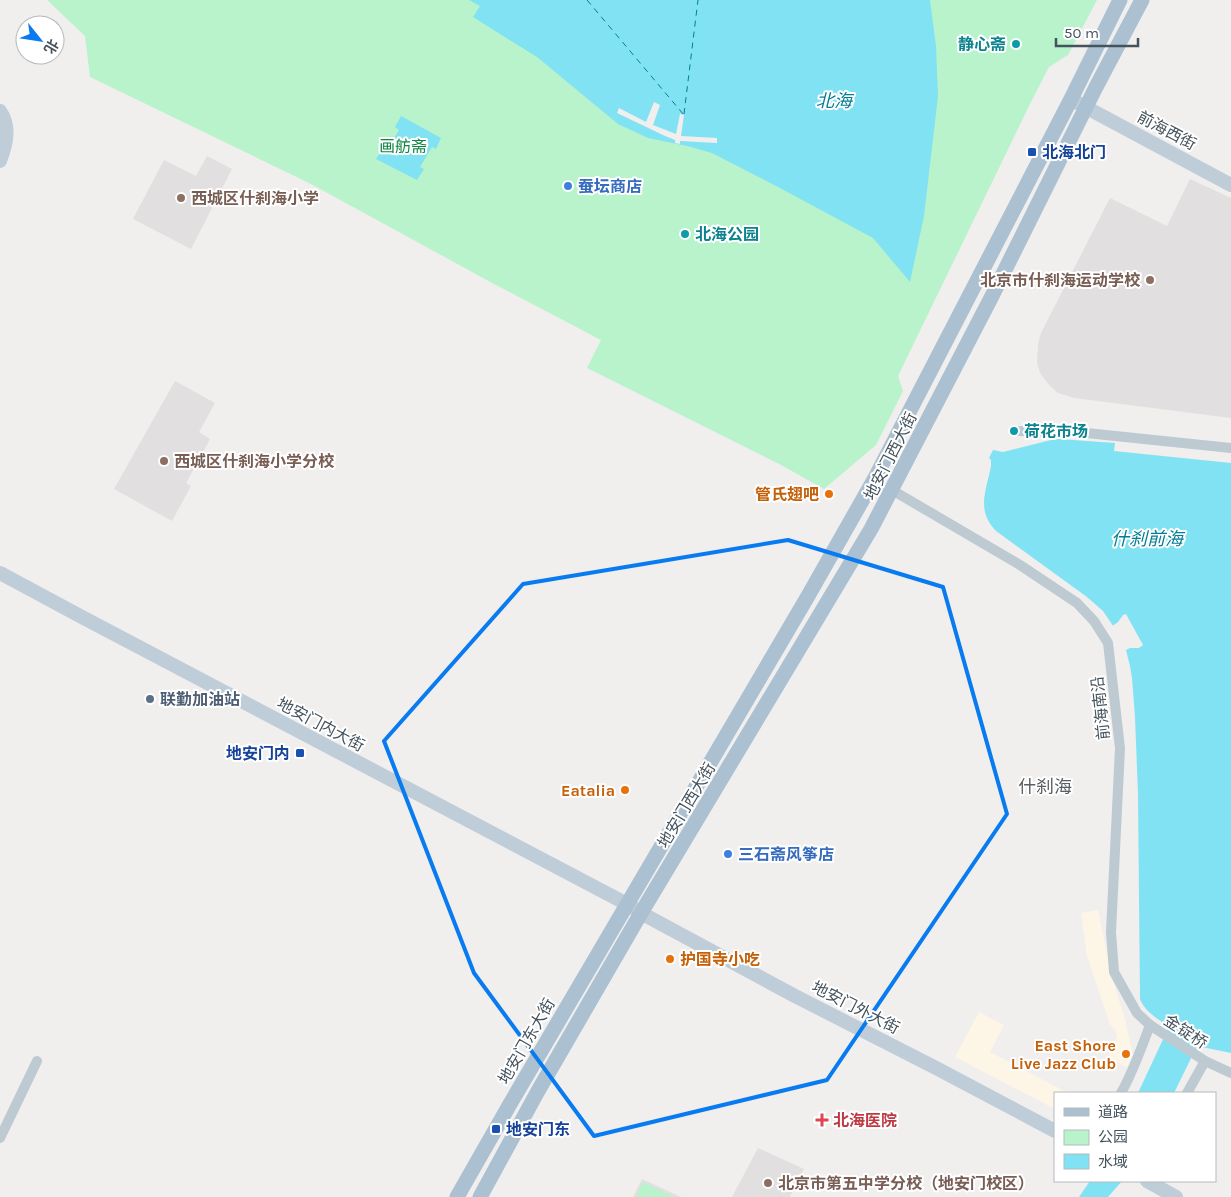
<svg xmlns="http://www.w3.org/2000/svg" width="1231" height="1197" font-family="Karla,'Noto Sans SC',sans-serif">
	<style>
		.commercial { fill: #fdf5e5 }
		.education { fill: #e2dfe0 }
		.green { fill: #b8f3cb }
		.water { fill: #81e2f3 }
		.pier { fill: #f1eeee }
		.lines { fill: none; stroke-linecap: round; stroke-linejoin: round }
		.ferry { stroke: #037e94; stroke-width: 1; stroke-dasharray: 6 5; stroke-linecap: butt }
		.street { stroke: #bdcad2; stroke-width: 10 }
		.secondary { stroke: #bfcdd9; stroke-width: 14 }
		.primary { stroke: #abc0d0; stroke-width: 15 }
		.marked { fill: none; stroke: #097bf0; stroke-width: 4; stroke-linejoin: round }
		.culture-dot { fill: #0f9aa8; stroke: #fff; stroke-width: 2 }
		.transit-dot { fill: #1a4fb4; stroke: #fff; stroke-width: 2 }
		.shop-dot { fill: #3f7fe0; stroke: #fff; stroke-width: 2 }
		.education-dot { fill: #8d6e63; stroke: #fff; stroke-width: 2 }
		.food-dot { fill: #e8710a; stroke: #fff; stroke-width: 2 }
		.service-dot { fill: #5c6f8a; stroke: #fff; stroke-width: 2 }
		.health-dot { fill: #e0444e; stroke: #fff; stroke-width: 2 }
		.labels { text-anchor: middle; stroke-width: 4; stroke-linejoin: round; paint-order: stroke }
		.culture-label { font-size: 16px; font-weight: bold; fill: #0d838f; stroke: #fff; text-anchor: start }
		.street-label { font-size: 16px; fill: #45535d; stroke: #fff }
		.park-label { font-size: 16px; fill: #0f8543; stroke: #fff }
		.transit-label { font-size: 16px; font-weight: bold; fill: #164399; stroke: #fff; text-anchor: start }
		.shop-label { font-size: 16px; font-weight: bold; fill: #366cbe; stroke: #fff; text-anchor: start }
		.education-label { font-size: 16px; font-weight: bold; fill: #785e54; stroke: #fff; text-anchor: start }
		.food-label { font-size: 16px; font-weight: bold; fill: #c56008; stroke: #fff; text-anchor: end }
		.service-label { font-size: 16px; font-weight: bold; fill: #4e5e75; stroke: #fff; text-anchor: start }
		.health-label { font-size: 16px; font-weight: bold; fill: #be3a42; stroke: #fff; text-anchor: start }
		.water-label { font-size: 18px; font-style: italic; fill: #037e94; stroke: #fff }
		.neighbourhood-label { font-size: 18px; fill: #5a5f64; stroke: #fff }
	</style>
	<rect width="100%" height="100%" fill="#f1eeee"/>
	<g class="commercial">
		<polygon points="1098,910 1112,978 1125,1019 1133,1056 1127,1067 1108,1058 1117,1036 1115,1030 1110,1024 1087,956 1081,913"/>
		<polygon points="979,1012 1004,1025 990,1052 1068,1093 1055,1093 1055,1109 955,1057"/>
	</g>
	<g class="education">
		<polygon points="207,156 232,169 191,249 133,219 164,160 196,176"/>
		<polygon points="1190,179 1231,198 1231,418 1074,398 1058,393 1050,386 1040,373 1037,363 1038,344 1041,333 1110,198 1167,226"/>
		<polygon points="175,381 215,403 199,432 210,439 186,483 191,486 172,521 114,489"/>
		<polygon points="758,1148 804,1169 790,1197 732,1197"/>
		<polygon points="642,1179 681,1197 633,1197"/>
	</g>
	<g class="green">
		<polygon points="47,0 1097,0 1068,55 1049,67 1030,104 898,376 903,391 876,445 824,489 781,465 587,368 601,340 494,284 311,184 90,77 85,36"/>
		<polygon points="643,1182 674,1197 636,1197"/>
	</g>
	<g class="water">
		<polygon points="469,0 930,0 936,46 938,96 924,216 910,282 873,238 778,187 712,153 687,146 648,138 618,124 537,57 473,17 480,6"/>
		<polygon points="401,116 441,138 436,149 432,147 420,167 424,169 417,180 376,159 384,147 387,149 399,130 395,127"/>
		<path d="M1059,439L1115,443L1114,451L1231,463V1053L1197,1046L1174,1093H1138L1166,1033L1168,1026C1158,1019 1145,1012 1140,999L1138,794L1135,717L1132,678L1130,666L1126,650L1120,636L1103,611L1087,597L996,531C976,510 986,492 991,466V460L989,458L993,450L1003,452L1051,440Z"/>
		<polygon points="1090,1181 1122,1181 1108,1197 1079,1197"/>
	</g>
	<g class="pier">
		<polygon points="654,102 660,105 653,125 676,134 680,114 684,115 681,136 717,138 717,143 680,141 680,144 675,143 675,140 665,136 617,113 619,108 646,122"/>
		<polygon points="1126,614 1143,645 1139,648 1130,648 1124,651 1118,637 1111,627 1118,622 1123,615"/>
	</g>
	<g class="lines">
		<g class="ferry">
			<polyline points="587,0 684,115"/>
			<polyline points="684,114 698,0"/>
		</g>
		<g class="street">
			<polyline points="1014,431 1077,432 1231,448"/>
			<polyline points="892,490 1020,565 1077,603 1094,621 1108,643 1120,748 1111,932 1114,972 1137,1013 1150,1025 1205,1061 1231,1073"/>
			<path d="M1121,1093C1133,1072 1141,1049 1150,1025"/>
			<polyline points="1187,1093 1205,1061"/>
			<polyline points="0,1138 37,1061"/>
		</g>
		<g class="secondary">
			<polyline points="1076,102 1231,185"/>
			<path d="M0,111C11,127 6,145 0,161"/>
			<path d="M0,573C208,685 417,795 627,904L641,913L795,996L938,1069L1055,1131"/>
			<polyline points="1147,1181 1176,1197"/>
		</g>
		<g class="primary">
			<polyline points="457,1197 510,1104 808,596 875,478 1071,99 1120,0"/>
			<polyline points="480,1197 538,1091 641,913 871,529 992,296 1096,87 1142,0"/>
		</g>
	</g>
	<path class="marked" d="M788,540L943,587L1007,814L827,1080L594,1136L474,973L384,741L523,584Z"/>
	<g class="culture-dot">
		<circle cx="1016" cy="44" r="5"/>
		<circle cx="685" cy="234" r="5"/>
		<circle cx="1014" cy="431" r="5"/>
	</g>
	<g class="transit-dot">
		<rect x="1027" y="147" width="10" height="10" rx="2.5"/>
		<rect x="295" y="748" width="10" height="10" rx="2.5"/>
		<rect x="491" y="1124" width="10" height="10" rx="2.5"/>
	</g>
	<g class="shop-dot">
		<circle cx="568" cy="186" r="5"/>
		<circle cx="728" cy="854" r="5"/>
	</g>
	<g class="education-dot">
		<circle cx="181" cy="198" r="5"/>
		<circle cx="1150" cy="280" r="5"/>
		<circle cx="164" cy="461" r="5"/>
		<circle cx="768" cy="1183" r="5"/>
	</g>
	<g class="food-dot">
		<circle cx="829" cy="494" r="5"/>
		<circle cx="625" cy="790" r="5"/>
		<circle cx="670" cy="959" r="5"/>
		<circle cx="1126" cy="1054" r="5"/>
	</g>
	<circle class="service-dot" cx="150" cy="699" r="5"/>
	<path class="health-dot" d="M819.5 1112.5h5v5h5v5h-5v5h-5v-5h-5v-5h5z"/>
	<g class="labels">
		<g class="culture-label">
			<text x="1006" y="50" text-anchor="end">静心斋</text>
			<text x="695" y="240">北海公园</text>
			<text x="1024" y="437">荷花市场</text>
		</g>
		<g class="street-label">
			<text transform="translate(1167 130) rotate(28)" y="6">前海西街</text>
			<text transform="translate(890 456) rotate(-63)" y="6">地安门西大街</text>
			<text transform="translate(1100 708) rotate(-96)" y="6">前海南沿</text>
			<text transform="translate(321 724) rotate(28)" y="6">地安门内大街</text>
			<text transform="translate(686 805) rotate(-59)" y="6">地安门西大街</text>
			<text transform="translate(856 1007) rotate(27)" y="6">地安门外大街</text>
			<text transform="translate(1186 1031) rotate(33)" y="6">金锭桥</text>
			<text transform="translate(526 1041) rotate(-60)" y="6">地安门东大街</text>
		</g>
		<g class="park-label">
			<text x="403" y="152">画舫斋</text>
		</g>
		<g class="transit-label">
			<text x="1042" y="158">北海北门</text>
			<text x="290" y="759" text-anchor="end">地安门内</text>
			<text x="506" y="1135">地安门东</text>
		</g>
		<g class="shop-label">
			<text x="578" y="192">蚕坛商店</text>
			<text x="738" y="860">三石斋风筝店</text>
		</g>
		<g class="education-label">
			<text x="191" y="204">西城区什刹海小学</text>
			<text x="1140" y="286" text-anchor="end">北京市什刹海运动学校</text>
			<text x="174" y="467">西城区什刹海小学分校</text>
			<text x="778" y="1189">北京市第五中学分校（地安门校区）</text>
		</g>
		<g class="food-label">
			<text x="819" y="500">管氏翅吧</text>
			<text x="615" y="796">Eatalia</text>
			<text x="680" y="965" text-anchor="start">护国寺小吃</text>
			<text x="1116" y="1051">East Shore<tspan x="1116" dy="18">Live Jazz Club</tspan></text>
		</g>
		<g class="service-label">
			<text x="160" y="705">联勤加油站</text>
		</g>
		<g class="health-label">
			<text x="833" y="1126">北海医院</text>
		</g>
		<g class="water-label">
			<text x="834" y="107">北海</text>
			<text x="1147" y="545">什刹前海</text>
		</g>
		<g class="neighbourhood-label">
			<text x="1045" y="793">什刹海</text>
		</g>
	</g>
	<rect x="1054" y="1092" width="162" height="90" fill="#ffffff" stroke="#b5babe"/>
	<rect x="1064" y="1108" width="25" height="8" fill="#abc0d0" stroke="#b5babe"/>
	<text x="1098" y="1117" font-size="15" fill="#45535d">道路</text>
	<rect x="1064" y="1130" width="25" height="15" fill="#b8f3cb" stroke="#b5babe"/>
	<text x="1098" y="1142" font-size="15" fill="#45535d">公园</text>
	<rect x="1064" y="1154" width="25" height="15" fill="#81e2f3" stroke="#b5babe"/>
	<text x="1098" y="1167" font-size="15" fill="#45535d">水域</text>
	<g transform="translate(40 40) rotate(120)"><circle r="24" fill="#ffffff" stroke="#b5babe"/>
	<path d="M0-4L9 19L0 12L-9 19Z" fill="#097bf0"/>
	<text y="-8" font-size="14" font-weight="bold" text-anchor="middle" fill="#45535d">北</text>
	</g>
	<path d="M1056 38v8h82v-8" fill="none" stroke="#45535d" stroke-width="2.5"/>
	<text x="1064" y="38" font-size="15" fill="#45535d" stroke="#ffffff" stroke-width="4" paint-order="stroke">50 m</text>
</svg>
